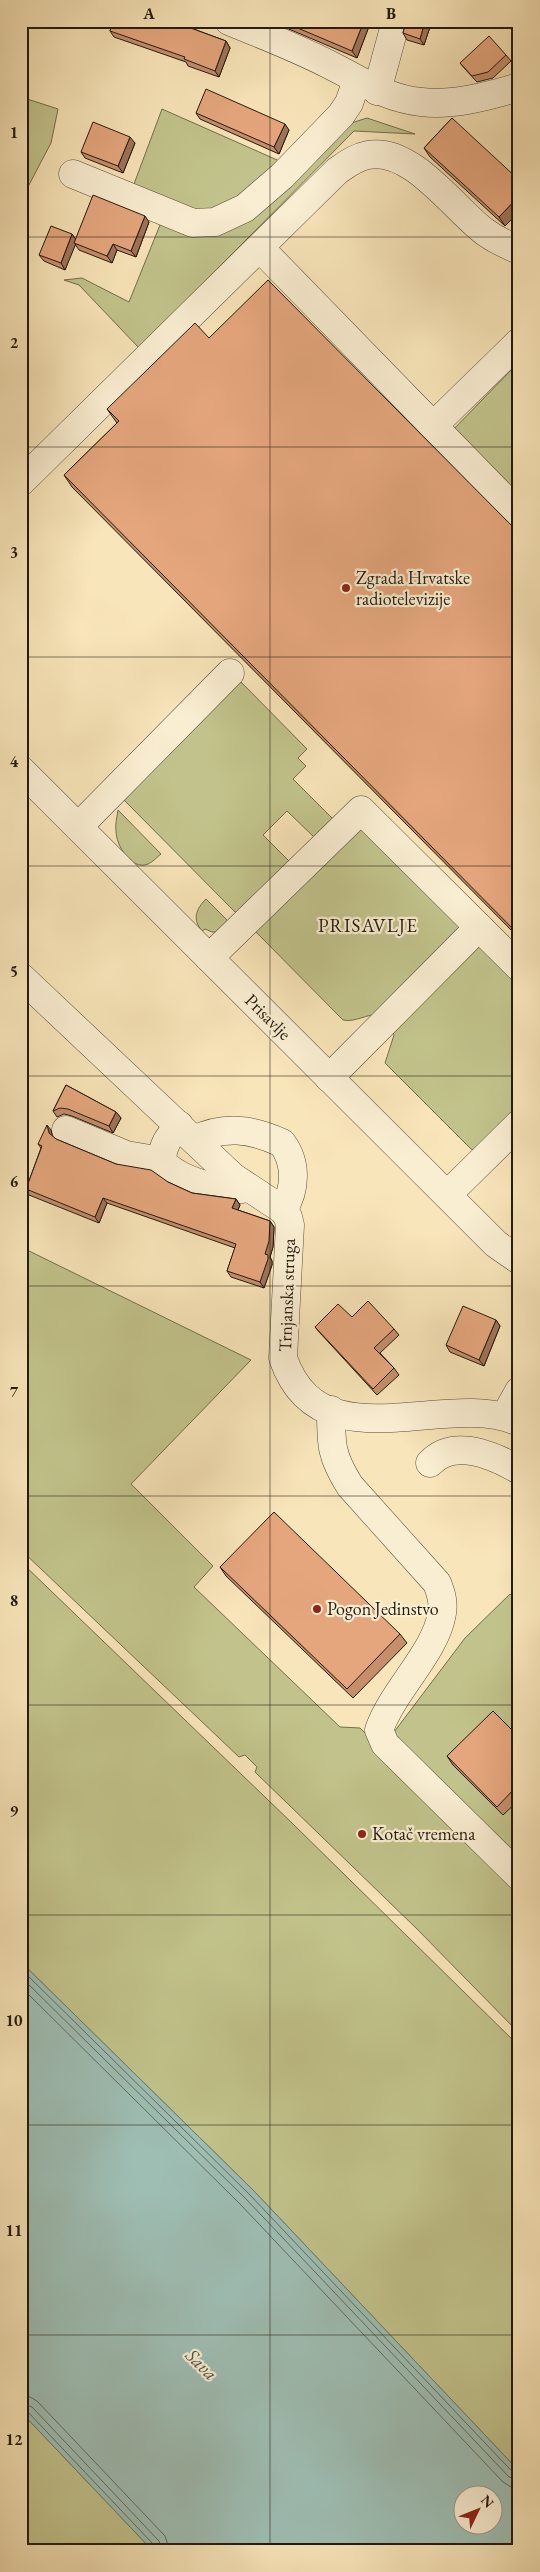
<svg xmlns="http://www.w3.org/2000/svg" width="540" height="2572" font-family="'EB Garamond',serif">
	<style>
		.green { fill: #c2c38c; stroke: #726e4d }
		.water { fill: #9ebeb4; stroke: #6d7c72; fill-rule: evenodd }
		.lines { fill: none; stroke-linecap: round; stroke-linejoin: round }
		.shore { stroke: #606c61; stroke-width: 1 }
		.minor-casing { stroke: #584d39; stroke-width: 29 }
		.minor { stroke: #faeed2; stroke-width: 28 }
		.wall { fill: #c58f6c; stroke: #231a0e }
		.shaded-wall { fill: #a07458; stroke: #231a0e }
		.building { fill: #e5a67d; stroke: #231a0e }
		.grid { fill: none; stroke: #231a0e; stroke-width: 1; stroke-opacity: 0.55 }
		.poi-dot { fill: #8f2418; stroke: #faeed2; stroke-width: 2 }
		.labels { text-anchor: middle; stroke-width: 4.5; stroke-linejoin: round; paint-order: stroke }
		.poi-label { font-size: 18px; fill: #231a0e; stroke: #faeed2; text-anchor: start }
		.street-label { font-size: 18px; fill: #231a0e; stroke: #faeed2 }
		.neighbourhood-label { font-size: 19px; letter-spacing: 1px; fill: #231a0e; stroke: #faeed2 }
		.water-label { font-size: 19px; font-style: italic; fill: #4e5348; stroke: #faeed2 }
		.neatline { fill: none; stroke: #231a0e; stroke-width: 2 }
		.grid-label { font-size: 16px; text-anchor: middle; font-weight: bold; fill: #231a0e }
	</style>
	<rect width="100%" height="100%" fill="#f8e5b9"/>
	<filter id="stains"><feTurbulence type="fractalNoise" baseFrequency=".004" numOctaves="4"/><feColorMatrix values="0 0 0 0 .2 0 0 0 0 .09 0 0 0 0 .02 0 0 0 .5 -.17"/></filter>
	<radialGradient id="worn" r=".72"><stop offset=".6" stop-color="#630" stop-opacity="0"/><stop offset="1" stop-color="#630" stop-opacity=".3"/></radialGradient>
	<g class="green">
		<polygon points="21,97 58,109 51,143 21,200"/>
		<polygon points="162,109 284,163 247,195 201,215 131,192"/>
		<polygon points="367,118 415,134 354,131 139,348 79,285 64,280 82,278 129,302 162,220 206,235 348,124"/>
		<polygon points="519,362 519,503 448,435"/>
		<polygon points="240,681 307,749 298,758 306,766 293,779 335,821 316,839 287,811 263,835 291,863 242,912 235,912 122,798"/>
		<path d="M118,810L161,854C157,857 153,862 148,864C131,871 116,845 116,831C115,824 117,817 118,810Z"/>
		<path d="M359,828L368,830L468,928L380,1015C367,1013 355,1023 343,1020L254,930Z"/>
		<path d="M206,899L227,920L228,923L221,932H212L205,929L202,931C192,919 196,909 206,899Z"/>
		<polygon points="482,940 519,977 519,1111 476,1151 471,1149 385,1063 394,1035 391,1028"/>
		<polygon points="21,1247 251,1360 131,1484 213,1566 194,1587 340,1727 360,1728 519,1885 519,2033 417,1929 255,1772 257,1767 245,1755 239,1757 21,1550"/>
		<polygon points="21,1562 293,1824 519,2046 519,2471 254,2191 21,1962"/>
		<polygon points="510,1594 519,1601 519,1876 385,1744 465,1638"/>
		<polygon points="21,2412 153,2551 21,2551"/>
	</g>
	<path class="water" d="M21,1962L254,2191L519,2471V2551H153L21,2412ZM462,2494H492V2524H462Z"/>
	<g class="lines">
		<g class="shore">
			<polyline points="21,1969 250,2195 504,2463 514,2473 519,2474"/>
			<polyline points="21,1977 246,2199 509,2477 519,2480"/>
			<polyline points="21,1987 240,2204 503,2482 511,2487 519,2488"/>
			<polyline points="21,2395 30,2397 37,2401 165,2536 170,2551"/>
			<polyline points="21,2403 32,2407 159,2541 162,2551"/>
			<polyline points="21,2409 27,2411 154,2545 156,2551"/>
		</g>
		<g class="minor-casing">
			<g id="minor">
				<path d="M229,21C263,35 297,48 330,65C362,81 385,98 421,102C452,106 489,96 519,87"/>
				<polyline points="377,91 396,21"/>
				<polyline points="73,174 193,223 215,222 245,208 282,176 341,115 349,103 357,80"/>
				<polyline points="260,248 519,514"/>
				<polyline points="433,426 519,342"/>
				<path d="M21,482L337,171C347,164 356,157 368,155C411,146 454,209 485,232C496,240 507,245 519,250"/>
				<polyline points="21,770 496,1244 519,1260"/>
				<polyline points="78,827 230,673"/>
				<polyline points="209,958 361,810 519,967"/>
				<path d="M21,977L233,1177L283,1210L288,1217L290,1225L283,1358C320,1466 444,1389 519,1422"/>
				<polyline points="329,1078 479,927"/>
				<path d="M179,1125C169,1137 162,1145 162,1161C177,1180 224,1194 248,1188"/>
				<polyline points="66,1130 126,1155 162,1161"/>
				<path d="M194,1140C224,1125 252,1129 282,1143C297,1163 296,1189 283,1210"/>
				<polyline points="447,1195 519,1124"/>
				<path d="M331,1410C331,1445 331,1456 350,1486L437,1583C441,1593 444,1602 442,1613C436,1652 393,1690 379,1730L385,1744L519,1876"/>
				<polyline points="505,1416 519,1391"/>
				<path d="M430,1463C454,1438 493,1455 519,1470"/>
			</g>
		</g>
		<use href="#minor" class="minor"/>
	</g>
	<g class="wall">
		<polygon points="113,21 181,21 183,25 226,41 230,48 219,77 188,66 186,62 114,37 110,31"/>
		<polygon points="270,21 371,21 357,58"/>
		<polygon points="406,21 432,21 424,45 407,40 403,33"/>
		<polygon points="506,55 511,61 493,78 477,82 465,69 460,63"/>
		<polygon points="196,113 289,130 279,154 200,119"/>
		<polygon points="452,118 505,226 430,157 424,148"/>
		<polygon points="135,143 123,173 85,158 81,152"/>
		<polygon points="149,222 136,257 117,250 112,263 79,250 75,244 65,270 44,261 39,255 72,234 76,240"/>
		<polygon points="209,338 519,533 519,938 72,487 64,475 117,423 107,409"/>
		<polygon points="66,1085 116,1112 121,1118 113,1133 72,1116 64,1114 57,1117 53,1111"/>
		<polygon points="51,1130 52,1136 56,1139 116,1164 168,1182 192,1193 236,1199 240,1205 238,1210 270,1221 274,1227 273,1247 270,1257 272,1261 272,1265 264,1288 231,1277 227,1271 235,1248 107,1203 99,1223 29,1195 26,1189 41,1148 38,1144"/>
		<polygon points="352,1317 394,1329 399,1335 380,1353 394,1368 399,1375 377,1395 320,1333 315,1327"/>
		<polygon points="496,1320 500,1326 484,1366 450,1352 446,1345"/>
		<polygon points="519,1519 519,1540 516,1539 512,1532"/>
		<polygon points="220,1567 400,1634 407,1643 353,1698 226,1576"/>
		<polygon points="519,1737 519,1800 503,1815 453,1765 447,1756"/>
	</g>
	<g class="shaded-wall">
		<polygon points="178,21 181,21 183,25 182,30 177,23"/>
		<polygon points="364,21 371,21 357,58 352,51"/>
		<polygon points="425,21 432,21 424,45 420,39"/>
		<polygon points="226,41 230,48 219,77 215,71"/>
		<polygon points="285,124 289,130 279,154 274,147"/>
		<polygon points="130,137 135,143 123,173 118,166"/>
		<polygon points="519,196 519,212 505,226 499,217"/>
		<polygon points="145,216 149,222 136,257 131,251"/>
		<polygon points="72,234 77,241 65,270 61,263"/>
		<polygon points="113,244 117,250 112,263 107,256"/>
		<polygon points="116,1112 121,1118 113,1133 109,1126"/>
		<polygon points="47,1125 51,1130 53,1139 49,1133"/>
		<polygon points="103,1198 107,1203 99,1223 95,1217"/>
		<polygon points="236,1199 240,1205 236,1214 232,1208"/>
		<polygon points="270,1221 274,1227 273,1247 270,1257 272,1261 272,1265 264,1288 260,1282"/>
		<polygon points="496,1320 500,1326 484,1366 479,1360"/>
	</g>
	<g class="building">
		<polygon points="113,21 178,21 177,23 226,41 215,71 184,59 185,57 110,31"/>
		<polygon points="281,21 364,21 352,51"/>
		<polygon points="406,21 425,21 420,39 403,33"/>
		<polygon points="489,36 506,55 488,72 472,76 460,63"/>
		<polygon points="206,89 285,124 274,147 196,113"/>
		<polygon points="452,118 519,180 519,196 499,217 424,148"/>
		<polygon points="93,122 130,137 118,166 81,152"/>
		<polygon points="93,195 145,216 131,251 113,244 107,256 74,243"/>
		<polygon points="51,226 72,234 61,263 39,255"/>
		<polygon points="268,280 519,533 519,935 64,475 119,421 107,409 195,323 209,338"/>
		<polygon points="66,1085 116,1112 109,1126 68,1109 60,1108 53,1111"/>
		<polygon points="47,1125 49,1133 56,1139 116,1164 151,1170 168,1182 192,1193 236,1199 232,1208 270,1221 269,1241 265,1254 268,1255 268,1259 260,1282 227,1271 236,1244 103,1198 95,1217 26,1189 42,1146 38,1144"/>
		<polygon points="368,1301 394,1329 374,1348 394,1368 373,1389 315,1327 338,1304 352,1317"/>
		<polygon points="463,1306 496,1320 479,1360 446,1345"/>
		<polygon points="274,1512 400,1634 347,1689 220,1567"/>
		<polygon points="519,1519 519,1536 512,1532"/>
		<polygon points="493,1711 519,1737 519,1792 515,1788 497,1807 447,1756"/>
	</g>
	<path class="grid" d="M270,21V2551M21,237H519M21,447H519M21,657H519M21,866H519M21,1076H519M21,1286H519M21,1496H519M21,1705H519M21,1915H519M21,2125H519M21,2335H519"/>
	<g class="poi-dot">
		<circle cx="346" cy="588" r="5"/>
		<circle cx="317" cy="1609" r="5"/>
		<circle cx="362" cy="1834" r="5"/>
	</g>
	<g class="labels">
		<g class="poi-label">
			<text x="356" y="584">Zgrada Hrvatske<tspan x="356" dy="21">radiotelevizije</tspan></text>
			<text x="327" y="1615">Pogon Jedinstvo</text>
			<text x="372" y="1840">Kotač vremena</text>
		</g>
		<g class="street-label">
			<text transform="translate(268 1017) rotate(45)" y="6">Prisavlje</text>
			<text transform="translate(287 1295) rotate(-88)" y="6">Trnjanska struga</text>
		</g>
		<g class="neighbourhood-label">
			<text x="368" y="932">PRISAVLJE</text>
		</g>
		<g class="water-label">
			<text transform="translate(202 2364) rotate(45)" y="7">Sava</text>
		</g>
	</g>
	<rect width="540" height="2572" fill="none" stroke="#f8e5b9" stroke-width="55"/>
	<g transform="translate(478 2510) rotate(47)"><circle r="24" fill="#faeed2" stroke="#a49984"/>
	<path d="M0-4L9 19L0 12L-9 19Z" fill="#8f2418"/>
	<text y="-8" font-size="14" font-weight="bold" text-anchor="middle" fill="#231a0e">N</text>
	</g>
	<rect x="28" y="28" width="484" height="2516" class="neatline"/>
	<g class="grid-label">
		<text x="149" y="19">A</text>
		<text x="391" y="19">B</text>
		<text x="14" y="138">1</text>
		<text x="14" y="348">2</text>
		<text x="14" y="558">3</text>
		<text x="14" y="767">4</text>
		<text x="14" y="977">5</text>
		<text x="14" y="1187">6</text>
		<text x="14" y="1397">7</text>
		<text x="14" y="1606">8</text>
		<text x="14" y="1816">9</text>
		<text x="14" y="2026">10</text>
		<text x="14" y="2236">11</text>
		<text x="14" y="2445">12</text>
	</g>
	<rect width="100%" height="100%" filter="url(#stains)"/>
	<rect width="100%" height="100%" fill="url(#worn)"/>
</svg>
